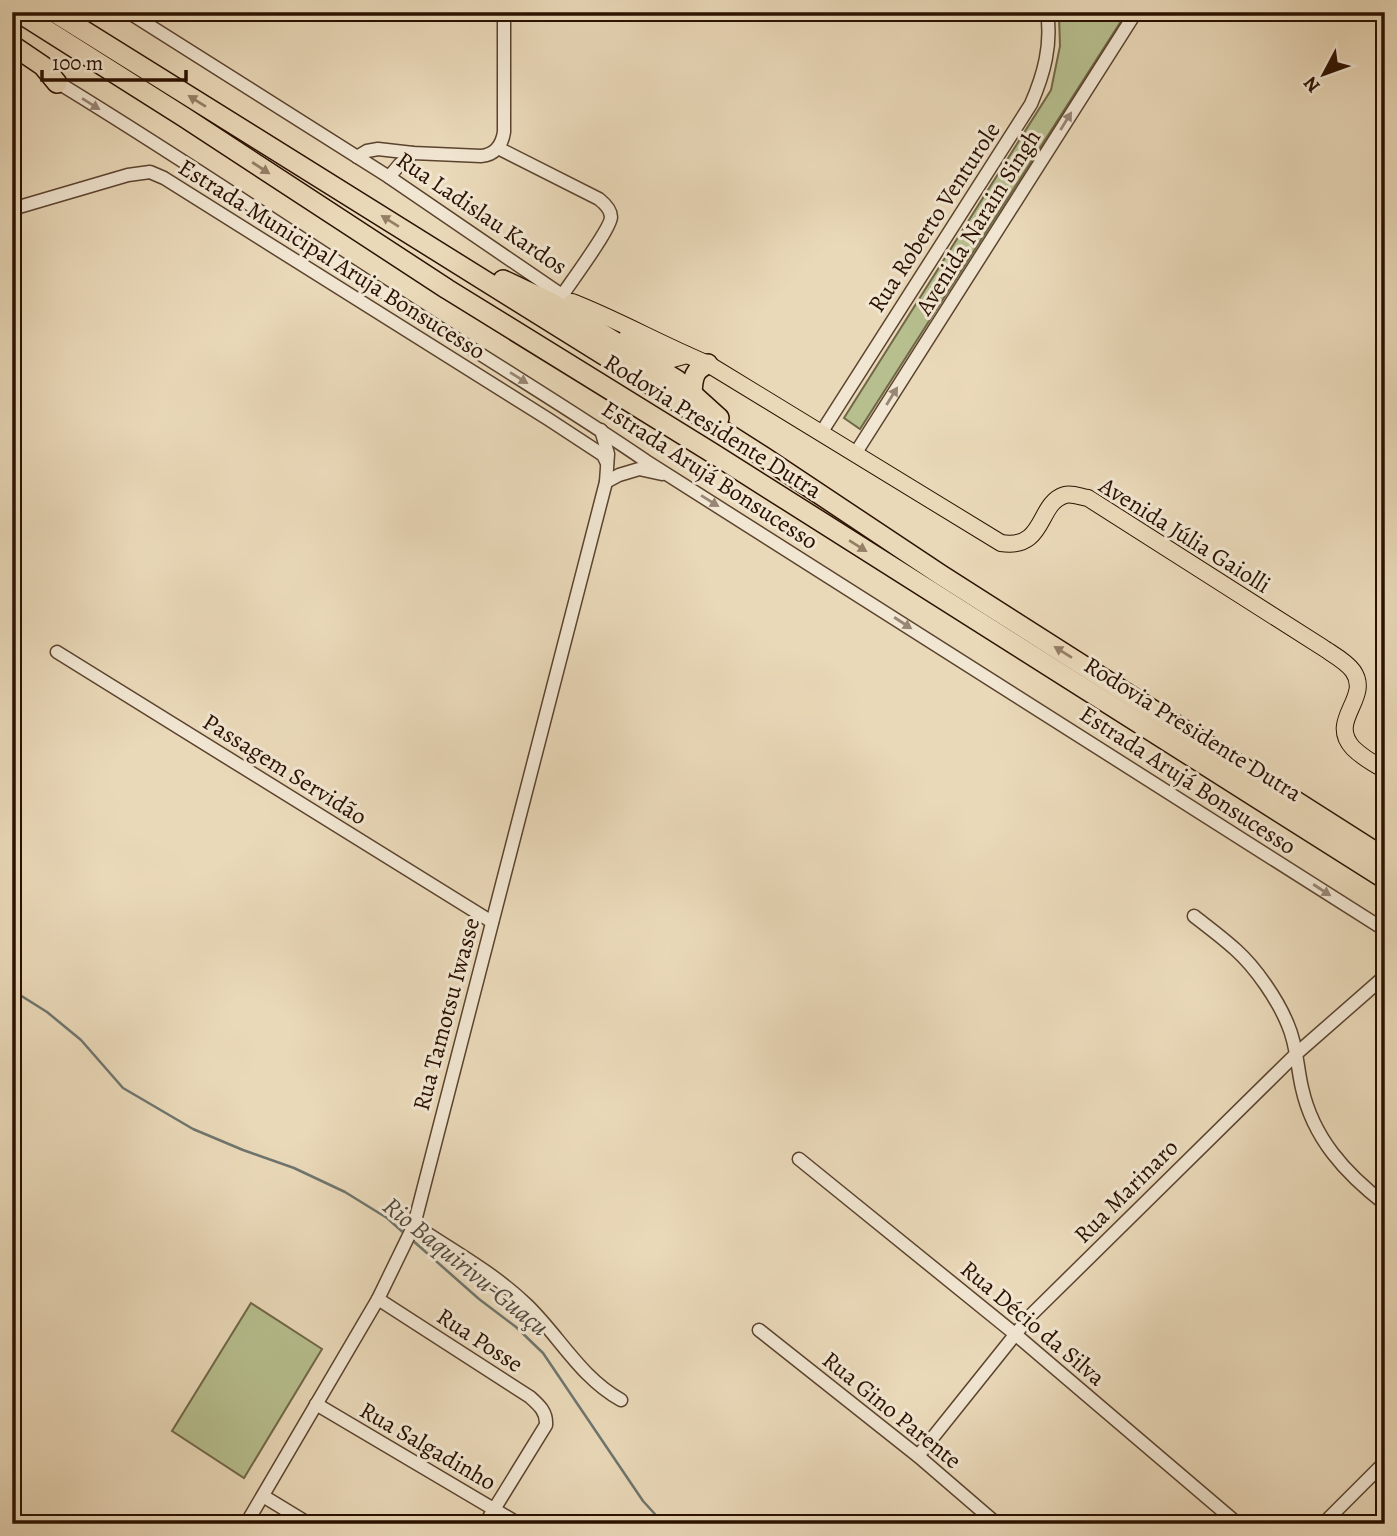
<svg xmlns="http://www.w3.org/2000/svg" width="1397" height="1536" font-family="Alegreya,serif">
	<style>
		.green { fill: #b7bf8f; stroke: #716848; stroke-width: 2 }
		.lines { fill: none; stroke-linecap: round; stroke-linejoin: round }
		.stream { stroke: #6e756e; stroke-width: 2.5 }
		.minor-casing { stroke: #5b432e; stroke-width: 15 }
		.major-casing { stroke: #2b1100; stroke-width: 18 }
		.highway-casing { stroke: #2b1100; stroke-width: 22 }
		.minor { stroke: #f1e6d2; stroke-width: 12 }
		.major { stroke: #ead9b9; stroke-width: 16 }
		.highway { stroke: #ead9b9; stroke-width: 19 }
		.oneway { fill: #947f66 }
		.oneway2 { fill: #988674 }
		.labels { text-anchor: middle; stroke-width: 6; stroke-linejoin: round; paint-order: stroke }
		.street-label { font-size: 24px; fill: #2b1100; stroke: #f1e6d2 }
		.water-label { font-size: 26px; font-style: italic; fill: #524b40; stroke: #f1e6d2 }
	</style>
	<rect width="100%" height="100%" fill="#ead9b9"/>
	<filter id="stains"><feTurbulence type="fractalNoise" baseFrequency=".00286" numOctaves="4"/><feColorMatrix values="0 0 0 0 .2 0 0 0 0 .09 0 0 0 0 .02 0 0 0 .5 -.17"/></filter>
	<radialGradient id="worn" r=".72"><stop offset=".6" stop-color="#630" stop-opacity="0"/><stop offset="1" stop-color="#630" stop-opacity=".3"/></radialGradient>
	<g class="green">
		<polygon points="1065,12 1079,12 1095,16 1125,15 860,429 844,418 1051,90 1060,46 1059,17"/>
		<polygon points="251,1303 322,1349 244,1478 172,1431"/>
	</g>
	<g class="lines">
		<g class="stream">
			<polyline points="12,990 47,1012 81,1040 123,1088 193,1129 243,1150 294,1168 345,1192 387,1218 406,1235"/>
			<polyline points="411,1239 479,1299 516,1327 543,1353 643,1501 664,1524"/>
		</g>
		<g class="minor-casing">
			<g id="minor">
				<polyline points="128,12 389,177 572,302"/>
				<path d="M52,79C184,159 311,246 441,329C509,373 579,415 646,461L1385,930"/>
				<path d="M498,148L599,199C604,203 611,209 611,217C611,228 571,282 563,294"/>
				<path d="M357,157L367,151L378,149L413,153L481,156C495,155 502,145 504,132V12"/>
				<polyline points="389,177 400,164 413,153"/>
				<polyline points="12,209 128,175 150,172 164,178 548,419 603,455 607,463"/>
				<path d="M821,433L1031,104C1044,74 1052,45 1047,12"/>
				<polyline points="855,454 1136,12"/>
				<polyline points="606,482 619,475 639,469 662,474"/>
				<polyline points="57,652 492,922"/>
				<path d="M1194,916C1208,927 1223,938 1236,950C1256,968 1278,1000 1288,1025C1297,1045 1297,1067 1302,1088C1313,1138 1345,1173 1385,1204"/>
				<polyline points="799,1159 1015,1334 1238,1524"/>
				<path d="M414,1225C452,1250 494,1273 527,1305C560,1337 580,1377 621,1400"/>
				<path d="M378,1299L530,1397C539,1405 547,1412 546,1425L485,1524"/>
				<polyline points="759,1330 918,1456 997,1524"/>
				<polyline points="316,1404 519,1524"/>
				<polyline points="918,1456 1030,1316 1296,1054 1385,976"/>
				<polyline points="263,1496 309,1524"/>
				<polyline points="246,1524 378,1299 414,1225 606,482 608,454 601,430"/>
				<polyline points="1323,1524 1385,1462"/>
			</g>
		</g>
		<g class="major-casing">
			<g id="major">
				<path d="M572,302C618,320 662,345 708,364L1001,543C1046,550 1037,503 1065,495C1072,493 1081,497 1088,498L1322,647C1332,654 1346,661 1353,671C1372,698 1327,720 1353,748C1362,757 1374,764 1385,770"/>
				<polyline points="627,337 669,360 687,355"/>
			</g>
		</g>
		<g class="highway-casing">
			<g id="highway">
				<polyline points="18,12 184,117 447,289 714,454 1385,879"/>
				<polyline points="54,12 615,362 764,457 941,575 1385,858"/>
				<polyline points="12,45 43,66 57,83"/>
				<polyline points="503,280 552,303 677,380 719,418"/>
				<path d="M692,393C693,379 693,370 708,364"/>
			</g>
		</g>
		<use href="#minor" class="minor"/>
		<use href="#major" class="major"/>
		<use href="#highway" class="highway"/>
	</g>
	<defs><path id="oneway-solid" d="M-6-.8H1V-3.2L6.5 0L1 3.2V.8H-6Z" transform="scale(1.75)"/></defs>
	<g class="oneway">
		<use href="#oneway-solid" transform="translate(197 101) rotate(-148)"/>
		<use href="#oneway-solid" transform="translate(261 168) rotate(33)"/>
		<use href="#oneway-solid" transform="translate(390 221) rotate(-148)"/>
		<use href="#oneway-solid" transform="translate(858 546) rotate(32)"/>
		<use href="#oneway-solid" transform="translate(1063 652) rotate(-148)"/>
	</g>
	<g class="oneway2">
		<use href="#oneway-solid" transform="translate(91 104) rotate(32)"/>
		<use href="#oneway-solid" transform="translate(1066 121) rotate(-58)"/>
		<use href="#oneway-solid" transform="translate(519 378) rotate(32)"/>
		<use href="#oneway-solid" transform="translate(892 396) rotate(-58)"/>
		<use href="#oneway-solid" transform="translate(710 501) rotate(32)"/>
		<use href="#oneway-solid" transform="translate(903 623) rotate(33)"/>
		<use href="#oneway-solid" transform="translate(1322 890) rotate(33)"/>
	</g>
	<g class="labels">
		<g class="street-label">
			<text transform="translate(482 213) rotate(34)" y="8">Rua Ladislau Kardos</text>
			<text transform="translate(934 217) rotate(-57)" y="8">Rua Roberto Venturole</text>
			<text transform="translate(978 222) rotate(-58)" y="8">Avenida Narain Singh</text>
			<text transform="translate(332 259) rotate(32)" y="8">Estrada Municipal Aruja Bonsucesso</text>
			<text transform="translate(713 426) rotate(32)" y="8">Rodovia Presidente Dutra</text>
			<text transform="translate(710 475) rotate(33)" y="8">Estrada Arujá Bonsucesso</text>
			<text transform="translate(1185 535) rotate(32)" y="8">Avenida Júlia Gaiolli</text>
			<text transform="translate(1193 729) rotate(32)" y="8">Rodovia Presidente Dutra</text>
			<text transform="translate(285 769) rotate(32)" y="8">Passagem Servidão</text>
			<text transform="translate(1188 780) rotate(33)" y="8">Estrada Arujá Bonsucesso</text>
			<text transform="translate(446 1014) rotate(-75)" y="8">Rua Tamotsu Iwasse</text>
			<text transform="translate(1126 1191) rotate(-45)" y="8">Rua Marinaro</text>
			<text transform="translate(1033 1323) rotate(40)" y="8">Rua Décio da Silva</text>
			<text transform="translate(480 1340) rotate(33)" y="8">Rua Posse</text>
			<text transform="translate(892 1410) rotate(39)" y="8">Rua Gino Parente</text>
			<text transform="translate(428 1446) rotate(30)" y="8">Rua Salgadinho</text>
		</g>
		<g class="water-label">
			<text transform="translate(466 1266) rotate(39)" y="9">Rio Baquirivu-Guaçu</text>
		</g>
	</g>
	<rect width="1397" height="1536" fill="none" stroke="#ead9b9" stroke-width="42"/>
	<rect x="14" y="14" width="1369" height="1508" fill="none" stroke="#2b1100" stroke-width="3.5"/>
	<rect x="21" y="21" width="1355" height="1494" fill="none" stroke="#2b1100" stroke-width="2"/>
	<g transform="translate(1324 74) rotate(229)" stroke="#f1e6d2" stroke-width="5" paint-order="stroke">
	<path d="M0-5L12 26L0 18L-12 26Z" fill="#2b1100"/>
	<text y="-10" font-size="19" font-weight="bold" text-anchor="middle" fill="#2b1100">N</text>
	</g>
	<path d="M42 70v10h144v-10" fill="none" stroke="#2b1100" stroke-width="3.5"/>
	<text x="52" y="70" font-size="21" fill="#2b1100" stroke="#f1e6d2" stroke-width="5" paint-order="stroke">100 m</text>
	<rect width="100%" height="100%" filter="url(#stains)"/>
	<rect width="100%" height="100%" fill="url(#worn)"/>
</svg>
